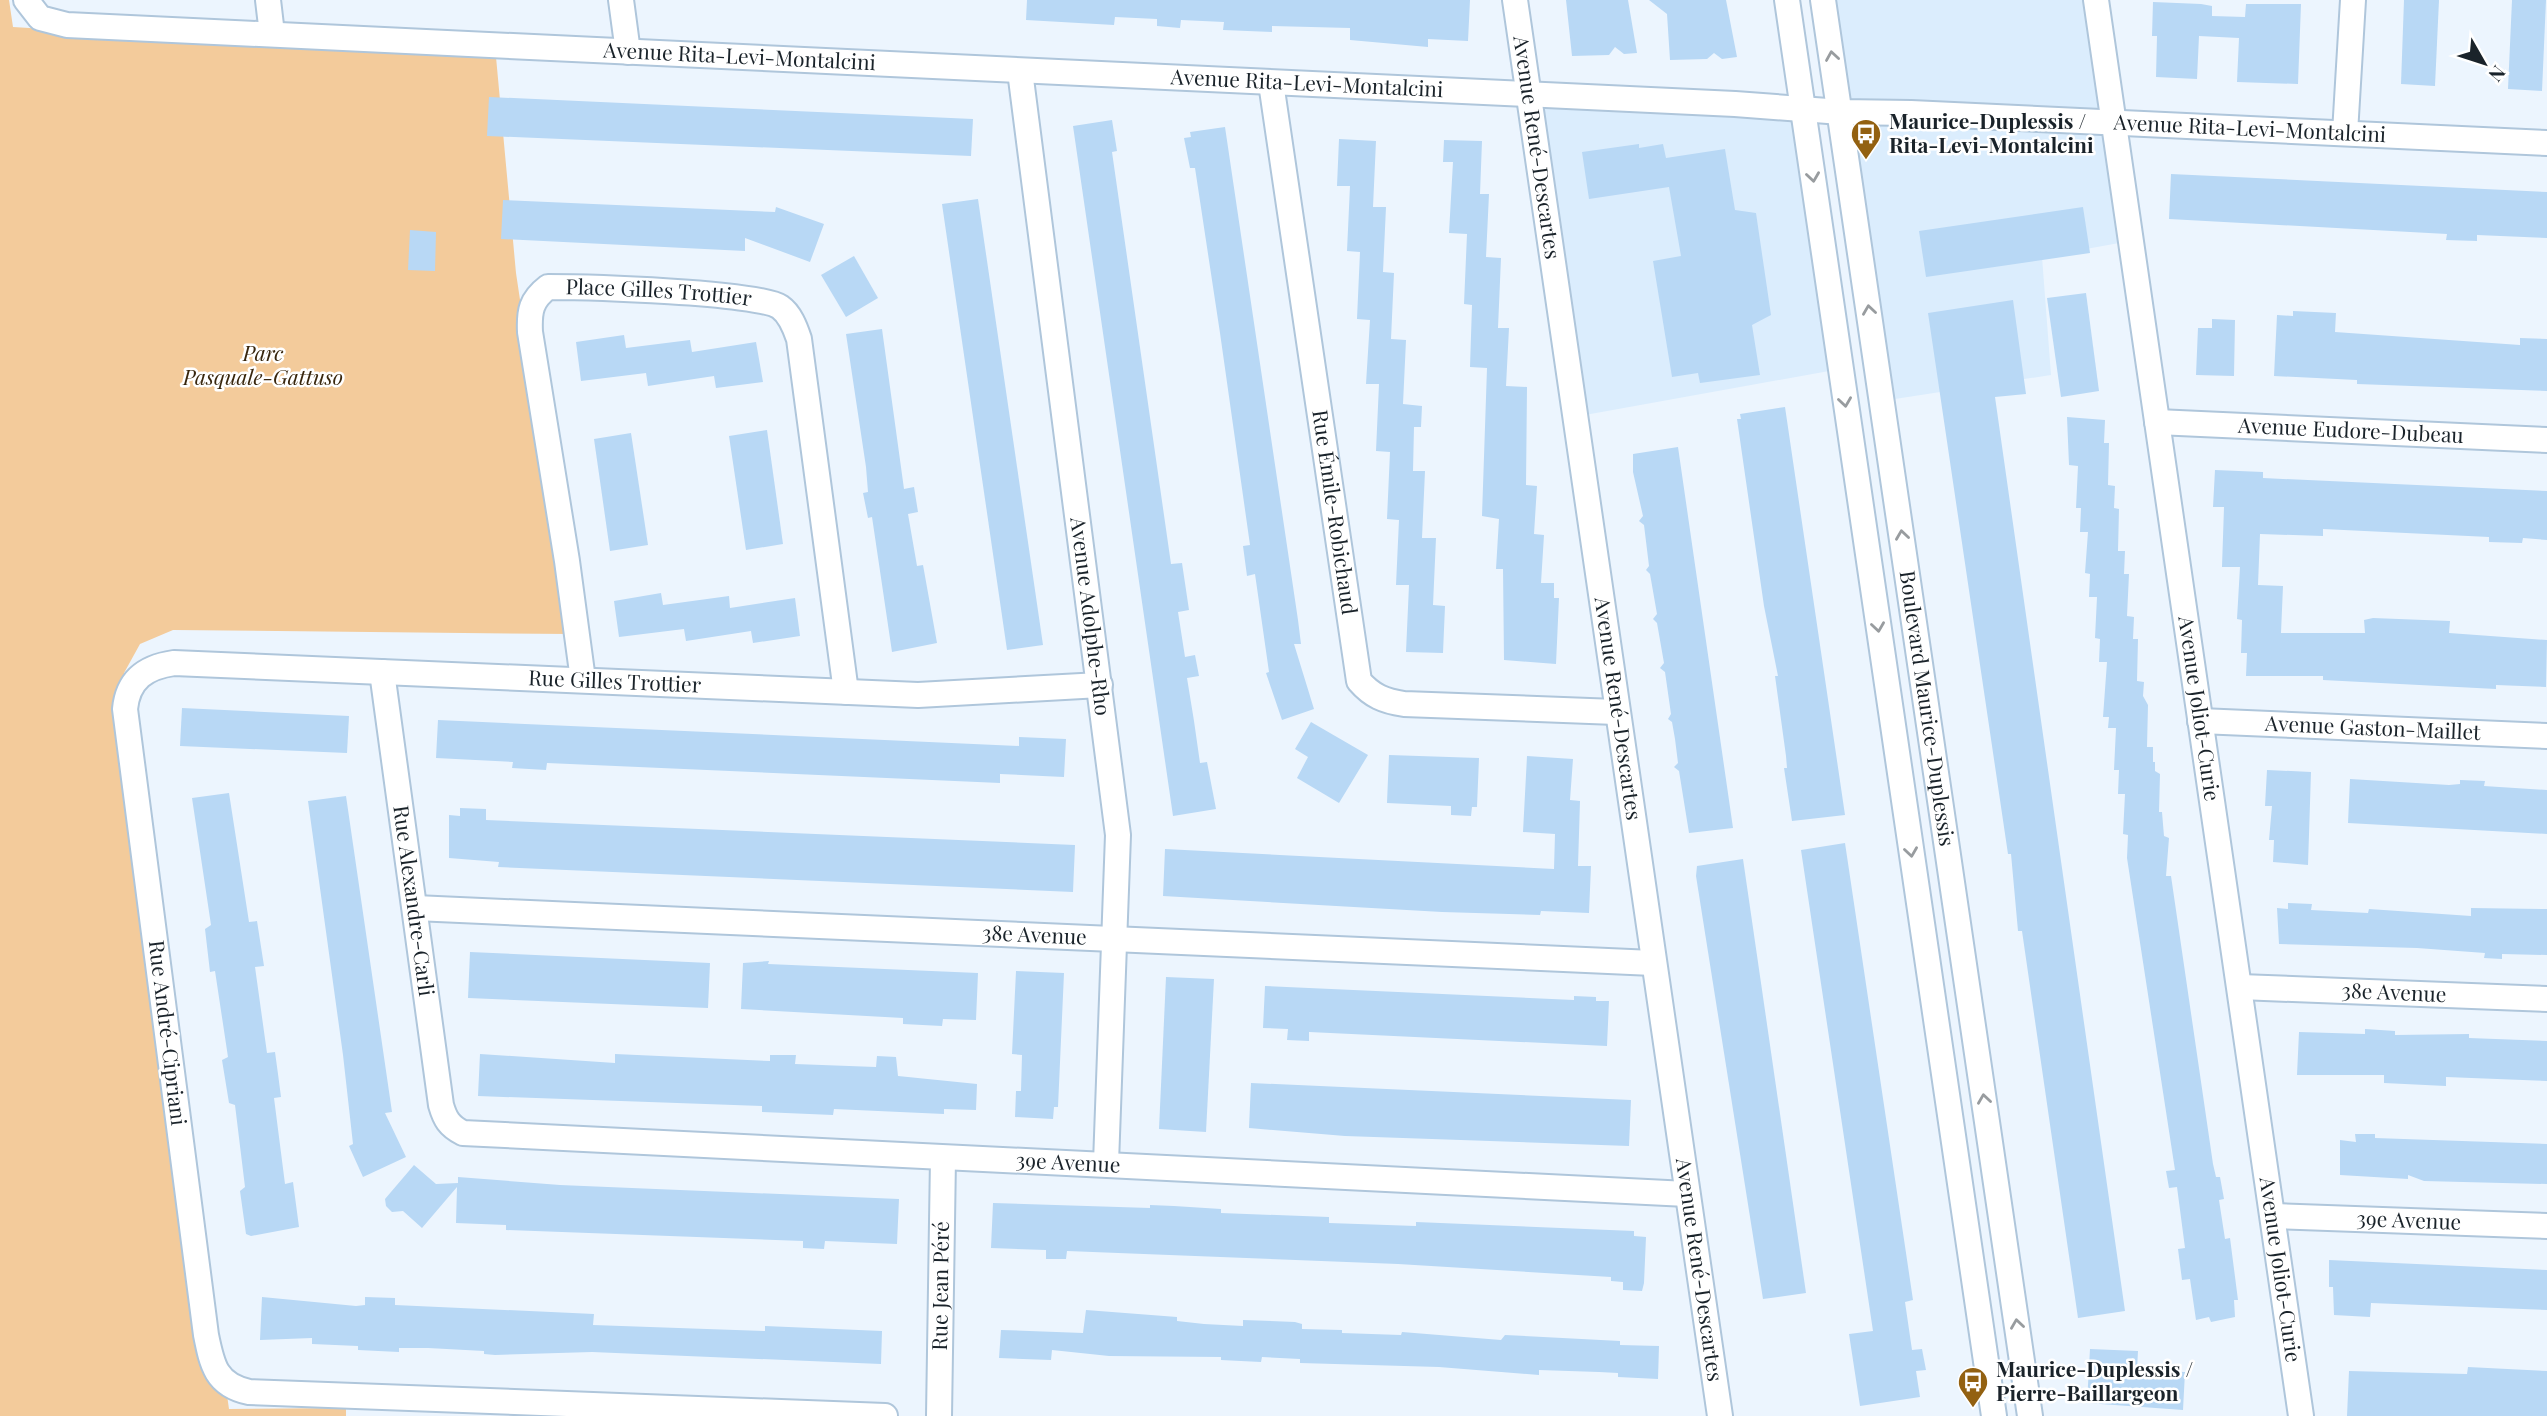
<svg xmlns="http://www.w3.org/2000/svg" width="2547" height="1416" font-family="'Playfair Display',serif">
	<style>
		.built { fill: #dbedfd }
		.green { fill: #f3cb9b }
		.building { fill: #b8d8f5 }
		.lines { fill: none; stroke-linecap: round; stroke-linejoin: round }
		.minor-casing { stroke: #afc6db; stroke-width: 28 }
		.minor { stroke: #fff; stroke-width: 24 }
		.oneway { stroke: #989c9f }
		.labels { text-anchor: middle; stroke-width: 5; stroke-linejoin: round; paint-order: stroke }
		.street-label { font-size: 21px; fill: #1a232a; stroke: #fff }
		.poi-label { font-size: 21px; font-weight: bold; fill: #1a232a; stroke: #fff; text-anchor: start }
		.park-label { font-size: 21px; font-style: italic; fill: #38260d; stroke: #fff }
	</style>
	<rect width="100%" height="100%" fill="#ecf5fe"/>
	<g class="built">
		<polygon points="1823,0 2096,0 2130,241 2042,257 2051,375 1882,401"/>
		<polygon points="1528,94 1803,109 1840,369 1574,417"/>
	</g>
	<polygon class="green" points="0,0 9,0 13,27 496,57 516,273 570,634 173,630 140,644 124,673 229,1409 346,1408 346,1416 0,1416"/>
	<g class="building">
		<polygon points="1027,0 1470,0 1468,41 1428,39 1428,47 1350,40 1350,28 1272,26 1272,32 1223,30 1224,22 1181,20 1180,28 1157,26 1157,19 1115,17 1114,25 1026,20"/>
		<polygon points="1566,0 1628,0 1637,53 1624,54 1615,47 1609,55 1572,56"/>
		<polygon points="1649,0 1726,0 1737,57 1722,59 1714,53 1707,59 1670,60 1667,14"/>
		<polygon points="2404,0 2439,0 2435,86 2401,84"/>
		<polygon points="2512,0 2546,0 2542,91 2508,89"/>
		<polygon points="2153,2 2201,4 2212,6 2212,16 2245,17 2246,4 2301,4 2298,84 2237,82 2239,38 2199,36 2197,79 2156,77 2157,36 2152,36"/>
		<polygon points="489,97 973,119 971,156 487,136"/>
		<polygon points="1112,120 1117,151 1112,152 1171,564 1182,563 1189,610 1178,612 1185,657 1195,655 1199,676 1187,678 1194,721 1200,763 1207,762 1216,809 1173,816 1073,126"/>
		<polygon points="1225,127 1298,620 1301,644 1294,644 1314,709 1282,720 1266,673 1269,672 1255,574 1247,576 1243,546 1250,545 1220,333 1195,168 1190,168 1184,138 1191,137 1190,132"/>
		<polygon points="1339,139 1376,141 1373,207 1386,207 1383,272 1394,273 1391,339 1406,340 1403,404 1422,406 1421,427 1414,427 1413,471 1425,471 1422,538 1436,538 1433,605 1445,606 1443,653 1406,652 1409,585 1396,585 1399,520 1387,519 1390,452 1376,451 1379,384 1366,384 1370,320 1357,319 1360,252 1347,251 1350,186 1337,186"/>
		<polygon points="1444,140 1482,141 1480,194 1489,194 1486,257 1501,258 1498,328 1509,328 1506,386 1527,387 1526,485 1537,486 1534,534 1544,535 1541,583 1554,583 1554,598 1559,598 1556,664 1504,660 1503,569 1496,569 1499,519 1482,516 1487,368 1470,367 1472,305 1464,304 1467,234 1449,233 1453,162 1443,162"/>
		<polygon points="1639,144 1639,148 1663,144 1666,158 1725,149 1735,210 1756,213 1771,315 1752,325 1760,375 1700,383 1698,373 1672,377 1653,261 1681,256 1669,187 1589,199 1582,152"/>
		<polygon points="2171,174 2547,192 2547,238 2477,235 2477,241 2446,240 2447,234 2169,219"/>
		<polygon points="978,199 1043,645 1007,650 942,204"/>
		<polygon points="503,200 775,212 776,207 824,224 810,262 745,238 745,251 501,239"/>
		<polygon points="2083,207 2090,253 1926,277 1919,231"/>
		<polygon points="410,230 436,232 435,271 408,270"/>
		<polygon points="854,256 878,298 846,317 821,275"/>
		<polygon points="2086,293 2099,391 2061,397 2047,298"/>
		<polygon points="2013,300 2026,394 1995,397 2125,1311 2078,1318 2022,931 2018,931 2011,854 2008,854 1928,313"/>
		<polygon points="2293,311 2336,313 2335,332 2520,345 2520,338 2547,339 2547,391 2357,384 2357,380 2274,376 2277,315 2293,316"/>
		<polygon points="2212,319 2235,320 2234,376 2196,375 2198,328 2212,328"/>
		<polygon points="882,329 904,489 914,487 918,512 908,514 917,566 923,565 937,643 892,652 872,517 868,518 863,493 868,492 866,467 846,334"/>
		<polygon points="624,335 626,348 690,340 692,352 756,342 763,382 716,388 714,376 648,386 646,373 581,381 576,342"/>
		<polygon points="1785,407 1845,815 1792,821 1784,768 1787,768 1786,756 1775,676 1778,676 1764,606 1737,419 1741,419 1740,414"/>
		<polygon points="2067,417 2105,420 2104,443 2109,443 2108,485 2115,486 2114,508 2119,509 2118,551 2125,551 2124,574 2129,574 2127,616 2134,617 2133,639 2138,639 2137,681 2144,682 2143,696 2148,705 2147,747 2153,747 2153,762 2155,762 2155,771 2160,774 2159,812 2162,812 2164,836 2169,838 2166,876 2171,876 2213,1164 2216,1177 2220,1177 2224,1199 2219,1200 2225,1239 2230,1238 2238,1300 2234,1300 2235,1317 2211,1322 2209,1317 2196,1320 2190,1279 2182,1280 2178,1249 2185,1248 2177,1187 2169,1188 2166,1171 2175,1170 2127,858 2128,835 2123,834 2125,794 2118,794 2119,770 2114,770 2116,728 2108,728 2109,717 2103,717 2107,662 2099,662 2100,639 2095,638 2097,597 2089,597 2090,574 2085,573 2088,532 2080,532 2081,508 2076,508 2078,466 2069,465"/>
		<polygon points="767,430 783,544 746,550 729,436"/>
		<polygon points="631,433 648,545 610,551 594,439"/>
		<polygon points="1678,447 1733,828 1689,833 1679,771 1674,767 1678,763 1675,739 1672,722 1668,719 1671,714 1665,672 1660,668 1664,663 1657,623 1653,619 1657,614 1650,574 1646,570 1649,566 1644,525 1639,521 1643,516 1633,472 1633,454"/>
		<polygon points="2215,470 2263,472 2263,478 2547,491 2547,540 2523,538 2522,543 2489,542 2489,537 2323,529 2323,536 2260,534 2258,585 2283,586 2281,633 2365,633 2364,620 2373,618 2450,621 2449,633 2547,640 2546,687 2496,685 2496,689 2323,680 2323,676 2246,676 2247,653 2241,653 2242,620 2237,619 2240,567 2222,567 2224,507 2213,507"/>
		<polygon points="661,593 663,605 729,596 730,608 795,598 800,636 753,643 751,631 686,641 684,629 619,637 614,601"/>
		<polygon points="182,708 349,716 347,753 180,746"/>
		<polygon points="438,720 1019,746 1019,737 1066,739 1064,777 1000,774 1000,783 547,763 546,770 512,768 513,762 436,758"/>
		<polygon points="1311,722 1368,755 1339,803 1297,778 1308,757 1295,749"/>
		<polygon points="1389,755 1479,758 1477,807 1472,807 1471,816 1451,815 1451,806 1387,803"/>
		<polygon points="1527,756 1573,759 1570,800 1580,801 1578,866 1591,866 1589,913 1541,911 1540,915 1442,912 1163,896 1165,849 1554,869 1555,834 1523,832"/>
		<polygon points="2267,770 2311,772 2308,865 2273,862 2274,840 2269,840 2272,806 2265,806"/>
		<polygon points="2350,779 2449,785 2460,784 2460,780 2485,781 2484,786 2547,790 2547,834 2348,823"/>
		<polygon points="229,793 249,922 257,921 264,966 255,967 267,1053 275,1052 278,1074 281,1097 274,1098 285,1184 293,1182 299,1227 251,1236 246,1234 240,1191 245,1187 235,1105 229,1103 222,1060 228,1057 215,971 210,972 205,929 211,925 192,798"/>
		<polygon points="346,796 392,1112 385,1113 406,1157 363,1177 349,1146 353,1144 343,1055 308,801"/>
		<polygon points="460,808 486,809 486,820 1075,845 1073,892 498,867 499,862 449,858 449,815 460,816"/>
		<polygon points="1845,843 1913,1300 1905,1302 1912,1350 1922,1349 1926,1370 1916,1371 1920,1397 1860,1406 1849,1334 1873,1331 1801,850"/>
		<polygon points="1743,859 1806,1293 1763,1299 1696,876 1697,866"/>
		<polygon points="2288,903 2312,904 2311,910 2368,913 2369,909 2471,916 2471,908 2547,909 2547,955 2502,954 2502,959 2484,958 2485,953 2417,948 2279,944 2277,908 2288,909"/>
		<polygon points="470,952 710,963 708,1008 468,998"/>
		<polygon points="769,961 768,964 978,973 976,1020 943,1019 942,1026 903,1024 903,1018 741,1009 743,963"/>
		<polygon points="1016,971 1064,973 1058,1107 1054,1107 1053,1119 1015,1117 1016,1091 1021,1091 1022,1055 1012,1054"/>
		<polygon points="1166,977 1214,979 1206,1132 1159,1129"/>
		<polygon points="1265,986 1574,1000 1574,996 1596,997 1596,1001 1609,1001 1607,1046 1309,1032 1309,1041 1287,1040 1288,1029 1263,1028"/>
		<polygon points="2365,1029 2395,1031 2395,1035 2469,1034 2469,1038 2547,1041 2547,1081 2446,1077 2446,1086 2384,1083 2384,1075 2297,1075 2299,1032 2365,1034"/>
		<polygon points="480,1054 615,1063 615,1054 770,1061 770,1055 796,1055 795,1064 876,1067 877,1056 896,1057 898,1076 977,1084 976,1110 944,1109 944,1114 834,1109 833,1115 762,1112 762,1106 478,1096"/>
		<polygon points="1251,1083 1631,1100 1629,1146 1345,1136 1249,1128"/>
		<polygon points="2355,1134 2375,1134 2375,1138 2547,1144 2547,1184 2424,1181 2408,1175 2408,1179 2340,1175 2340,1140 2356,1142"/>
		<polygon points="414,1165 436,1184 458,1183 458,1177 560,1185 899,1199 897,1244 825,1241 824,1249 803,1248 803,1241 506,1230 506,1225 456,1223 457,1187 422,1228 403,1211 392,1212 386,1206 385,1199"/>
		<polygon points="993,1203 1150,1208 1150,1205 1174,1206 1221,1209 1221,1213 1329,1217 1329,1223 1416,1226 1416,1222 1634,1231 1634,1236 1646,1237 1644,1283 1642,1291 1623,1290 1623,1282 1611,1281 1611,1277 1398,1264 1067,1251 1066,1259 1046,1259 1046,1250 991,1248"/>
		<polygon points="2329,1260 2547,1270 2547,1310 2371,1303 2370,1317 2334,1315 2333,1287 2329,1287"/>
		<polygon points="262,1297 356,1306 365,1305 365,1297 395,1298 395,1305 594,1314 593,1325 765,1331 765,1326 882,1331 881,1364 592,1352 495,1355 484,1354 484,1351 428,1348 399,1348 399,1352 358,1350 358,1346 312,1344 312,1338 260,1340"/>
		<polygon points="1086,1310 1177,1317 1177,1321 1204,1324 1243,1326 1243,1320 1295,1322 1302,1324 1302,1329 1342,1330 1342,1333 1401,1335 1402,1332 1501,1340 1505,1335 1620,1341 1620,1345 1659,1346 1658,1379 1618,1377 1618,1373 1599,1372 1539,1370 1539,1375 1439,1367 1300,1363 1300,1359 1262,1357 1261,1362 1221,1360 1221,1357 1109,1356 1052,1350 1051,1360 999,1358 1001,1330 1083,1333"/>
		<polygon points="2090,1349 2138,1351 2137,1370 2185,1372 2183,1410 2087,1403"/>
		<polygon points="2468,1367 2547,1371 2547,1416 2347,1416 2349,1371 2467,1374"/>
	</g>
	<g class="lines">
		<g class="minor-casing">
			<g id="minor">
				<path id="s1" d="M26,0L40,18L67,25L1735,104L1841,112L1911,113L2547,143"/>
				<polyline points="268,0 272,34"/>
				<polyline points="621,0 628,52"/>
				<path id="s2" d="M1515,0L1720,1416"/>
				<polyline points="1787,0 1994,1416"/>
				<path id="s3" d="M1823,0L2030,1416"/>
				<path id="s4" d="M2096,0L2301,1416"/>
				<path id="s5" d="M1020,71L1118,835L1106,1163"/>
				<path id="s6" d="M1271,83L1359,681C1372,696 1384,701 1404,704L1616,712"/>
				<polyline points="2345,133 2353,0"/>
				<path id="s7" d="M2157,422L2547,440"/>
				<path id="s8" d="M382,672L441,1105C445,1119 449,1126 463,1133L1687,1194"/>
				<path id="s9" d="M583,680L567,561L530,332C529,311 531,300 548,287C583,287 759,292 780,307C790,314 795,327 799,339L846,692"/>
				<path id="s10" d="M2200,721L2547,736"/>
				<path id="s11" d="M415,908L1653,963"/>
				<path id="s12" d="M2240,987L2547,999"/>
				<path id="s13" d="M2273,1216L2547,1226"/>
				<path id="s14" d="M885,1416L249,1392C216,1385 212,1365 206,1335L125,709C128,679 146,667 174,663L918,695L1100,685"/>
				<path id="s15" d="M939,1416L943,1158"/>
			</g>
		</g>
		<use href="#minor" class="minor"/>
	</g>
	<defs><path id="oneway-chevron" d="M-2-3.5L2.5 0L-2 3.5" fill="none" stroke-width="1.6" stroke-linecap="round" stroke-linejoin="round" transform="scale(1.75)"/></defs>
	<g class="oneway">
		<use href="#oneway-chevron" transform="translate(1832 56) rotate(-99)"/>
		<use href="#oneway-chevron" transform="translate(1813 177) rotate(82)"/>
		<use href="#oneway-chevron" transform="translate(1869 310) rotate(-98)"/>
		<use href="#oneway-chevron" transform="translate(1845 402) rotate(82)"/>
		<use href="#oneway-chevron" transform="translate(1902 535) rotate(-98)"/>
		<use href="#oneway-chevron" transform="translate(1878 627) rotate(82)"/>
		<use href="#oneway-chevron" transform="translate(1911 852) rotate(82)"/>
		<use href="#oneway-chevron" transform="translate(1984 1099) rotate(-98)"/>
		<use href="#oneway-chevron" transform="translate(2017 1324) rotate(-98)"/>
	</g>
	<defs>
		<g id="bus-pin" transform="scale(1.575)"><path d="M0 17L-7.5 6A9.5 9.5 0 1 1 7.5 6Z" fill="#936111" stroke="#fff"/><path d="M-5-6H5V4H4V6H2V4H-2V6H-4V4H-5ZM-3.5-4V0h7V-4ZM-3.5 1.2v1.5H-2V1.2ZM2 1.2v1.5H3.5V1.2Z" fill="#fff"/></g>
	</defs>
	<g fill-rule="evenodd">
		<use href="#bus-pin" x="1866" y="134"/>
		<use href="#bus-pin" x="1973" y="1382"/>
	</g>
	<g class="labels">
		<g class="street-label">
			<text dy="7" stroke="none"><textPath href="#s1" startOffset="724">Avenue Rita-Levi-Montalcini</textPath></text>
			<text dy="7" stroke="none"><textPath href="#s1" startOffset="1292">Avenue Rita-Levi-Montalcini</textPath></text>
			<text dy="7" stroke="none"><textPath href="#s1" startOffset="2236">Avenue Rita-Levi-Montalcini</textPath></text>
			<text dy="7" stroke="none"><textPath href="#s2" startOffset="149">Avenue René-Descartes</textPath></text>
			<text dy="7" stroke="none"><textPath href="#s9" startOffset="514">Place Gilles Trottier</textPath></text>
			<text dy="7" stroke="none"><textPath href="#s7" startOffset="194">Avenue Eudore-Dubeau</textPath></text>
			<text dy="7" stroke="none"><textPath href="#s6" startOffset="434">Rue Émile-Robichaud</textPath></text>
			<text dy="7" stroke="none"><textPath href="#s5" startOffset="550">Avenue Adolphe-Rho</textPath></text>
			<text dy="7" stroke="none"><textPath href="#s14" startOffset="1860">Rue Gilles Trottier</textPath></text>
			<text dy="7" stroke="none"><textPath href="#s2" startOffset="716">Avenue René-Descartes</textPath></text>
			<text dy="7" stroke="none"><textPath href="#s3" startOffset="716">Boulevard Maurice-Duplessis</textPath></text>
			<text dy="7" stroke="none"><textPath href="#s4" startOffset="716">Avenue Joliot-Curie</textPath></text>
			<text dy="7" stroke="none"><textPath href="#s10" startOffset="173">Avenue Gaston-Maillet</textPath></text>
			<text dy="7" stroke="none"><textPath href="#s8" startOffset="231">Rue Alexandre-Carli</textPath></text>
			<text dy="7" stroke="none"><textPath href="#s11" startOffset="620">38e Avenue</textPath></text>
			<text dy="7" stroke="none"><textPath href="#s12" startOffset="154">38e Avenue</textPath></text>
			<text transform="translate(167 1033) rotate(83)" y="7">Rue André-Cipriani</text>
			<text dy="7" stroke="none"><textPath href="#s8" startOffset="1080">39e Avenue</textPath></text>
			<text dy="7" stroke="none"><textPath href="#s13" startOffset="136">39e Avenue</textPath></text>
			<text dy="7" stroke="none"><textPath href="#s2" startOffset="1283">Avenue René-Descartes</textPath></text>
			<text dy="7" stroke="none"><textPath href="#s4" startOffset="1283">Avenue Joliot-Curie</textPath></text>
			<text dy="7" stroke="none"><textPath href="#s15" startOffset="130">Rue Jean Péré</textPath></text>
		</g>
		<g class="poi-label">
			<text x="1889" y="129">Maurice-Duplessis /<tspan x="1889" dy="24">Rita-Levi-Montalcini</tspan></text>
			<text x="1996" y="1377">Maurice-Duplessis /<tspan x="1996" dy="24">Pierre-Baillargeon</tspan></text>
		</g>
		<g class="park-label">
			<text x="263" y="361">Parc<tspan x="263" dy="24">Pasquale-Gattuso</tspan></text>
		</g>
	</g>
	<g transform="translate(2484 63) rotate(129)" stroke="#ffffff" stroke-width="5" paint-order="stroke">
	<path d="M0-5L12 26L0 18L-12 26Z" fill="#1a232a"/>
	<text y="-10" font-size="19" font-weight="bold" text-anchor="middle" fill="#1a232a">N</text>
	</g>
</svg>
